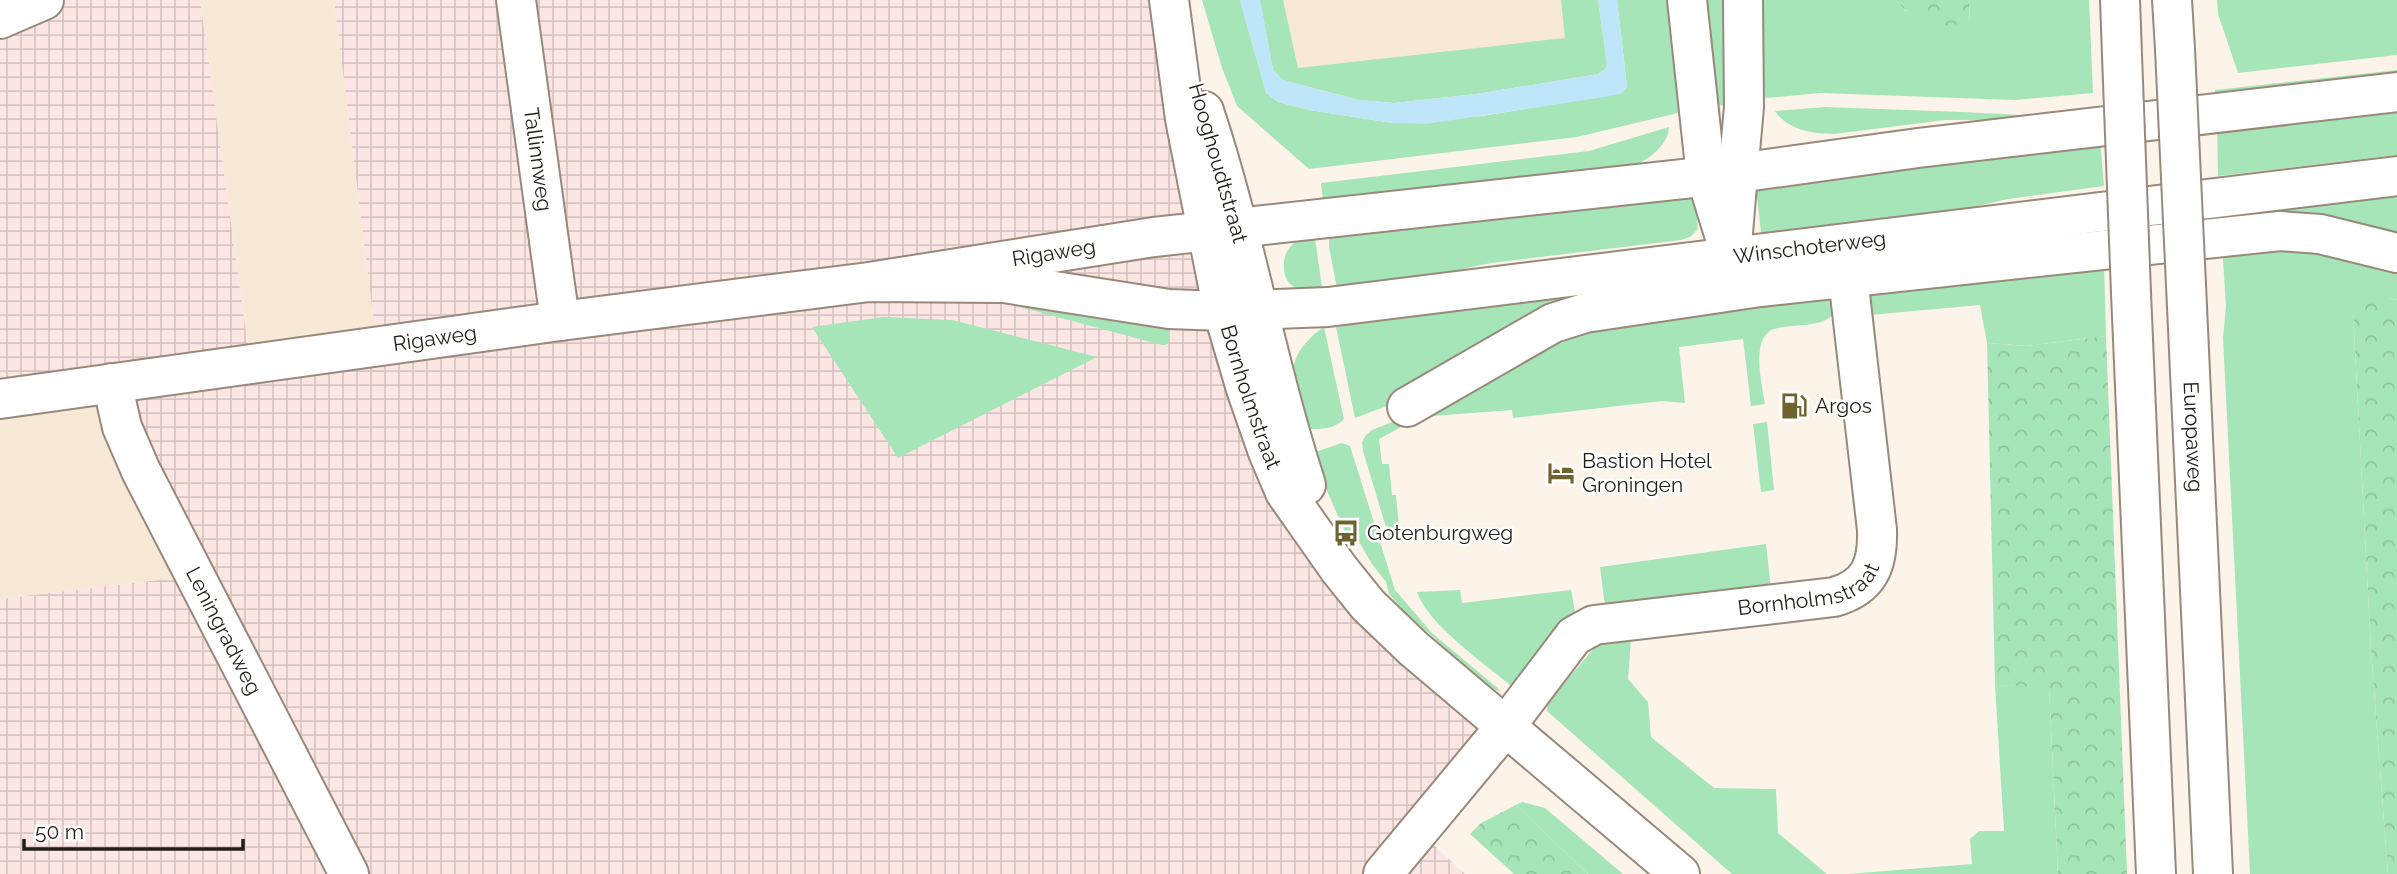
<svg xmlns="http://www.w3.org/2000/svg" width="2397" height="874" font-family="Raleway,sans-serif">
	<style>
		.commercial { fill: #f7e9d6 }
		.industrial { fill: url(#industrial-grid) }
		.grass { fill: #a6e5b7 }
		.forest { fill: url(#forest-crowns) }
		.water { fill: #bfe5f9 }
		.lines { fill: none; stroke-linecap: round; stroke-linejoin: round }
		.minor-casing { stroke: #98897a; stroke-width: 42 }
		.major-casing { stroke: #98897a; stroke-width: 42 }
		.highway-casing { stroke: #98897a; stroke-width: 42 }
		.minor { stroke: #fff; stroke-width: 38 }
		.major { stroke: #fff; stroke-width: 38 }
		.highway { stroke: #fff; stroke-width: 38 }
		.highway-bridge-casing { stroke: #98897a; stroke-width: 42; stroke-linecap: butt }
		.highway-bridge { stroke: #fff; stroke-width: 38 }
		.labels { text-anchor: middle; stroke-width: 5; stroke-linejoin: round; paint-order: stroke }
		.street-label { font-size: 21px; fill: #231d17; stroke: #fff }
		.poi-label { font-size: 21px; fill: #231d17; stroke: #fff; text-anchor: start }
	</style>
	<defs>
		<pattern id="industrial-grid" width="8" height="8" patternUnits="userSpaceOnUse" patternTransform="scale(1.75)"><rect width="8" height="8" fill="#fbe6e4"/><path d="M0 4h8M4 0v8" fill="none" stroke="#d7c5c3"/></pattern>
		<pattern id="forest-crowns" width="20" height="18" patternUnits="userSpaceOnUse" patternTransform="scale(1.75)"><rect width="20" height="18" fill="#a6e5b7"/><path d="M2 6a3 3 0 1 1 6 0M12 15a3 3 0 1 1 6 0" fill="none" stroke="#8fc49d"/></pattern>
	</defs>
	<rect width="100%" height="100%" fill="#fdf4e9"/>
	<g class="commercial">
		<polygon points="200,0 334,0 377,347 250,361"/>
		<polygon points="1250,0 1604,0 1621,81 1286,97 1268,73"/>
		<polygon points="112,384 192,576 0,599 0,399"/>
	</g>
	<polygon class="industrial" points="0,0 200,0 250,361 377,347 334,0 1168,0 1337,586 1508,729 1420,832 1465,874 0,874 0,599 192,576 112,384 0,399"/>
	<g class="grass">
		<polygon points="1202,0 1240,0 1266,93 1278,102 1309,110 1393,123 1482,116 1622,93 1627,87 1617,0 1672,0 1682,100 1678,113 1577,137 1309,169 1237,106 1222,68"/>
		<polygon points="1260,0 1283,0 1298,68 1565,38 1561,0 1598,0 1607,64 1605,69 1598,74 1476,94 1394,103 1359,100 1283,80 1273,70"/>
		<polygon points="1698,0 1731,0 1731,104 1710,107"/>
		<polygon points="1756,0 1895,0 1906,11 1970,23 1969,0 2089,0 2093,93 2015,100 1820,93 1766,98 1761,94"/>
		<polygon points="2217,0 2397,0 2397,55 2238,73 2218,14"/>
		<polygon points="2397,70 2397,79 2215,101 2215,90"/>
		<polygon points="2397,103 2397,155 2218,176 2217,123"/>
		<path d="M1825,107L1963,112L2095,119L1945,120L1834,134C1814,134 1787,130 1775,111Z"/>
		<path d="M1669,127C1668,149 1642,163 1624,171L1324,209L1321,183L1589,151Z"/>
		<polygon points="2100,139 2104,186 2008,199 1853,234 1769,241 1761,232 1755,180"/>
		<polygon points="1694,187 1698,229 1690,237 1681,240 1491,263 1411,280 1337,288 1329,247 1329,232"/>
		<polygon points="2397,192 2397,240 2218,227 2216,210"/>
		<path d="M1314,231L1323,294C1313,292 1299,292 1290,284C1286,280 1284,274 1284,268C1282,248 1298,238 1314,231Z"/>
		<polygon points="2281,244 2397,265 2397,300 2389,298 2353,312 2371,650 2388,874 2250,874 2223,338 2226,306 2222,245"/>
		<polygon points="2104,263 2106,336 2027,346 1987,343 1980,305 1870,315 1868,295"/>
		<polygon points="1561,289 1644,292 1395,403 1355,418 1335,322"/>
		<path d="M1833,294L1835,313C1826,322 1818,323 1806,325C1796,326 1783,326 1774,329C1750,337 1762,385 1765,404L1751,406L1743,339L1679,347L1685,403L1662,401L1513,418L1512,410L1432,416L1414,426L1401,427L1379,439L1382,464H1389L1392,495H1396L1400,536L1389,537L1363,451L1362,442L1366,435L1372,430L1407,416L1556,331Z"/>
		<polygon points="983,300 1167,323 1170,339 1166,345 1162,345 1012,305"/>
		<polygon points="883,317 952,320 1097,357 898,458 812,327"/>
		<path d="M1324,327L1344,419C1334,430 1315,430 1302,428C1291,384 1281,357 1324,327Z"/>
		<polygon points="1767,422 1774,490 1761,492 1753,424"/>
		<polygon points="1342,443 1350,446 1395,590 1432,633 1501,691 1491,689 1405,612 1389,594 1386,582 1372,564 1352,530 1346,534 1320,475 1315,452"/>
		<polygon points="1766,544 1771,589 1605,606 1600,567"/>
		<path d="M1460,590L1462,603L1571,590L1575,611L1572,620L1514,686L1510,685C1483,662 1428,625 1417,592Z"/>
		<polygon points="1631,639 1628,679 1648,702 1651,737 1714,788 1776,789 1778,833 1827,874 1732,874 1547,711 1548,702 1596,646 1602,642"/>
		<polygon points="1995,685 2049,686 2058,874 1848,874 1972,864 1970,839 1979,831 2004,831"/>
		<polygon points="1522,802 1545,808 1623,874 1588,874 1516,805"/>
	</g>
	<g class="forest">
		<path d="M1895,0H1969L1970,23C1930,27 1925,30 1895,0Z"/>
		<polygon points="2364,298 2389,298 2397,300 2397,874 2388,874 2371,650 2353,312"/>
		<polygon points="2106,336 2127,874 2058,874 2049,687 1995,685 1987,343 2027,346"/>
		<polygon points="1516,805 1588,874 1514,874 1470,834 1481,823"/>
	</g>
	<polygon class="water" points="1240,0 1260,0 1273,70 1283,80 1359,100 1394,103 1476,94 1598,74 1605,69 1607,64 1598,0 1617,0 1627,87 1622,93 1605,97 1426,124 1393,123 1309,110 1278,102 1266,93"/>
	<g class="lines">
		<g class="minor-casing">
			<g id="minor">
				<path id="s1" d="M516,0L560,321"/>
				<path id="s2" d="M1169,0L1185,119L1223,311L1246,389L1268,452L1285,492L1339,569L1368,605L1414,649L1680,874"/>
				<polyline points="0,19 44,0"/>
				<path d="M1204,111C1245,234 1266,362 1306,485"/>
				<path id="s3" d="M112,383L122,427L141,471L349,874"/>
				<path id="s4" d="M0,399L560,321L869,282L1154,237L1738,173L1731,257L1328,307L1223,311L1169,309L1004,283L869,282"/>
				<polyline points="1407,407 1553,323 1585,313 1760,287 2280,231 2320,234 2397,253"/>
				<path id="s5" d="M1383,874L1505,727L1574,636L1594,625L1834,597C1870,587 1878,564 1877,530L1845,251"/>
			</g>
		</g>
		<g class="major-casing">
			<g id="major">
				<polyline points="1738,173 1918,148 2397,92"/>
				<path id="s6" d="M1706,176L1731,257L2397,176"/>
			</g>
		</g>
		<g class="highway-casing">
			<g id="highway">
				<polyline points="1687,0 1706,176"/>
				<polyline points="2120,0 2122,55"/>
				<polyline points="2172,0 2175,49"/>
				<polyline points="1738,173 1744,107 1743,0"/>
				<path id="s7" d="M2186,285L2213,874"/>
				<polyline points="2131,293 2156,874"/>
			</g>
		</g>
		<use href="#minor" class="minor"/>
		<use href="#major" class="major"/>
		<use href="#highway" class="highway"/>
		<g class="highway-bridge-casing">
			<g id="highway-bridge">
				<polyline points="2175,49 2186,285"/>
				<polyline points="2122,55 2131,293"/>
			</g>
		</g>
		<use href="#highway-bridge" class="highway-bridge"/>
	</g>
	<defs>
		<g id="fuel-bare" transform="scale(2.1)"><path d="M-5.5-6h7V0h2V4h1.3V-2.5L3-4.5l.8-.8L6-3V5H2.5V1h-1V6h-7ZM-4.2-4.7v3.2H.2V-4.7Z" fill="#6e622f" stroke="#fff" stroke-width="2.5" paint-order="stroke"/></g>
		<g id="hotel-bare" transform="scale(2.1)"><path d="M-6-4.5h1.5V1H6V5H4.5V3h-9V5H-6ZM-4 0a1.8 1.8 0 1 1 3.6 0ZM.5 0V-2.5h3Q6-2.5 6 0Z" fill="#6e622f" stroke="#fff" stroke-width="2.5" paint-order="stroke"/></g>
		<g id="bus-bare" transform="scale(2.1)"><path d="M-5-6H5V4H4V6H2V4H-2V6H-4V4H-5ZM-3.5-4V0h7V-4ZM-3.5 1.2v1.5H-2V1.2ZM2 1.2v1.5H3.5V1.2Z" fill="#6e622f" stroke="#fff" stroke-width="2.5" paint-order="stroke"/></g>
	</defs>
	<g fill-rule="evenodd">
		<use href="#fuel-bare" x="1794" y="406"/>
		<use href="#hotel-bare" x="1561" y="473"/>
		<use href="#bus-bare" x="1346" y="533"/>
	</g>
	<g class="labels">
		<g class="street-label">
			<text dy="7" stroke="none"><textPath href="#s1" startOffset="161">Tallinnweg</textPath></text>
			<text transform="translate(1218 163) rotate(74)" y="7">Hooghoudtstraat</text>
			<text dy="7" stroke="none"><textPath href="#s6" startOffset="164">Winschoterweg</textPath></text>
			<text dy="7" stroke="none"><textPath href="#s4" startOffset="1064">Rigaweg</textPath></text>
			<text dy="7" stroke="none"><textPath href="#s4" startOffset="439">Rigaweg</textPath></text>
			<text dy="7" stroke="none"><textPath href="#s2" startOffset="406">Bornholmstraat</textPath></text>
			<text dy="7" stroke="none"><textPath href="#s7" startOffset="152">Europaweg</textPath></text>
			<text dy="7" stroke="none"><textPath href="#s5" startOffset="548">Bornholmstraat</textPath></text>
			<text dy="7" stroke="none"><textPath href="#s3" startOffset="273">Leningradweg</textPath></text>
		</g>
		<g class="poi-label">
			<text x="1815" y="413">Argos</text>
			<text x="1582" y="468">Bastion Hotel<tspan x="1582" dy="24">Groningen</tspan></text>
			<text x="1367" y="540">Gotenburgweg</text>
		</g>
	</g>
	<path d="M24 839v10h219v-10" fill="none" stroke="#231d17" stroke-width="3.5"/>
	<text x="35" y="839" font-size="21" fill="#231d17" stroke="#ffffff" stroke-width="5" paint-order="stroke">50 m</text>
</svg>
